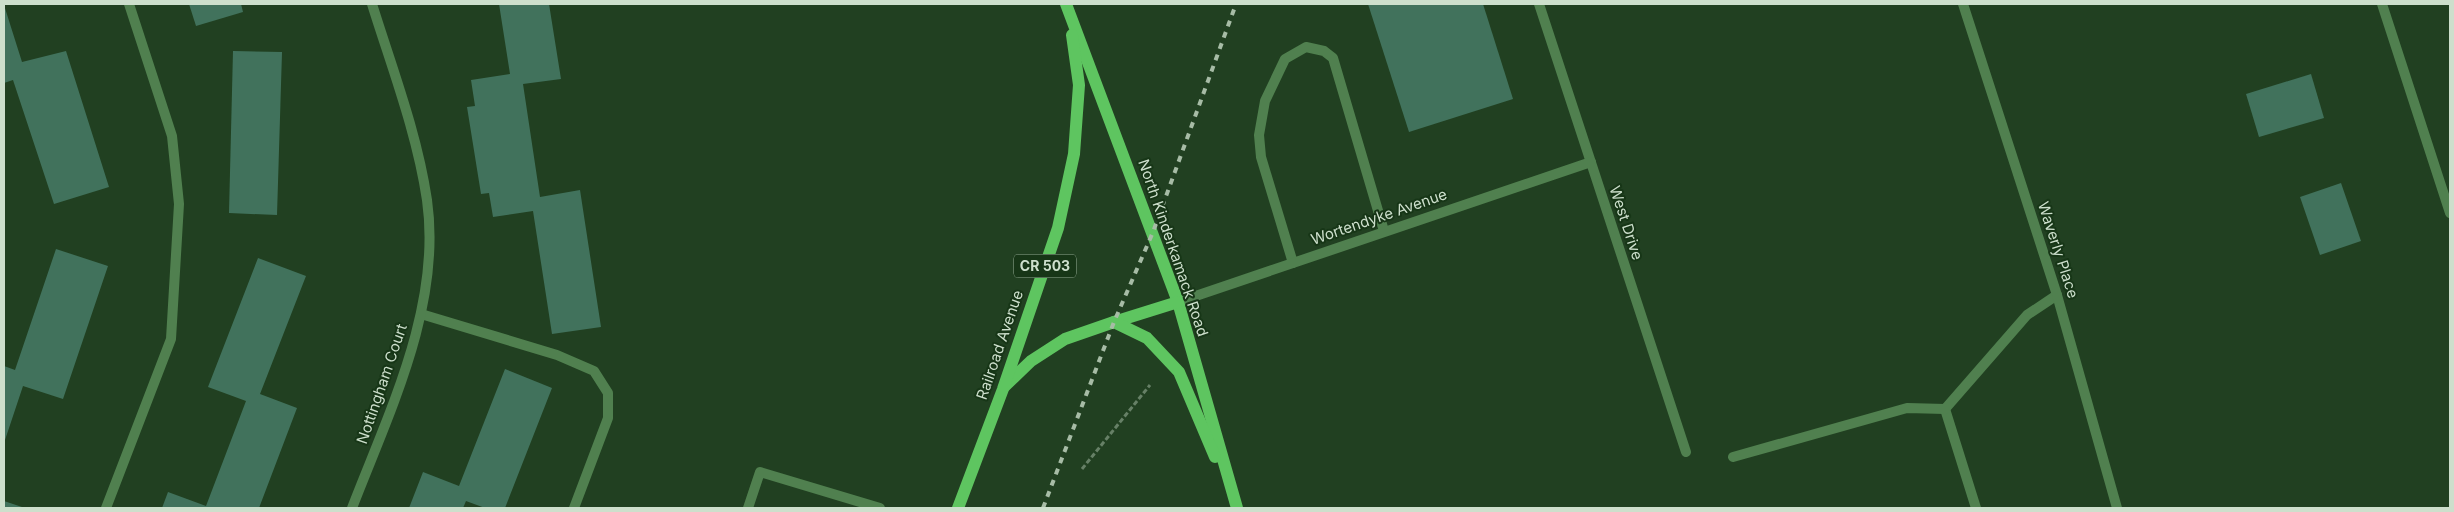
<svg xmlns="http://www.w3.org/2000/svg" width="2454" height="512" font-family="Inter,sans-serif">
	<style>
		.building { fill: #41725c }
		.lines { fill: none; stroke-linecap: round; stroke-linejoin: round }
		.path { stroke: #668066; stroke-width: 3; stroke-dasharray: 5 2.5; stroke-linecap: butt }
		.lane { stroke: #50804f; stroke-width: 10 }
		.street { stroke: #50804f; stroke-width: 10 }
		.primary { stroke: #5ec560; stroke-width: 12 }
		.rail { stroke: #a7bca6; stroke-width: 4; stroke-dasharray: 6 6; stroke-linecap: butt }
		.labels { text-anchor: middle; stroke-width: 4; stroke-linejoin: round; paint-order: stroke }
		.shield { fill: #173617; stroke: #96ac96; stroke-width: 1 }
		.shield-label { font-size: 14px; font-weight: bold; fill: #cddfcc }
		.street-label { font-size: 15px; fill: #cddfcc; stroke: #173617 }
	</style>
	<rect width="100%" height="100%" fill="#214021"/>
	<g class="building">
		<polygon points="189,4 241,4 243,12 196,26"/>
		<polygon points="499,4 549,4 561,79 523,84 540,197 580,190 601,327 552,334 533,211 493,217 489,193 481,194 467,107 475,106 471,80 510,74"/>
		<polygon points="1368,4 1483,4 1513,99 1409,132"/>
		<polygon points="4,5 22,62 66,51 109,187 54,204 13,80 4,83"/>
		<polygon points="233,51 282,52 277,215 229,213"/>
		<polygon points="2311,74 2324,118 2259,137 2246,94"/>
		<polygon points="2341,183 2361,241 2320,255 2300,197"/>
		<polygon points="56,249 108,266 63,399 23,386 4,443 4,366 15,370"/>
		<polygon points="258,258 306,276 260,394 297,408 259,508 162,508 168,492 206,506 246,401 208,387"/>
		<polygon points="505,369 552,388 505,508 485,508 466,501 463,508 409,508 423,472 459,486"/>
		<polygon points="4,501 25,508 4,508"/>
	</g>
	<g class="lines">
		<polyline class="path" points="1082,469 1150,385"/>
		<g class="lane">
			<polyline points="1293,263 1261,157 1259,135 1265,101 1285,59 1306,47 1324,51 1333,58 1384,231"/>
			<polyline points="421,314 557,355 594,371 608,393 608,418 574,508"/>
			<polyline points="1945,409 1976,508"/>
			<polyline points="1733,457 1907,408 1945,409 2027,315 2057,295"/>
			<polyline points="106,508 171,339 179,204 172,136 129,4"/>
			<polyline points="748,508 760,472 880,508"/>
		</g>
		<g class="street">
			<polyline points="1539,4 1686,452"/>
			<polyline points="1963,4 2057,295 2117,508"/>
			<polyline points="2382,4 2450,213"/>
			<polyline points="1178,302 1591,162"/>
			<path d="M352,508C389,412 442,306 427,200C417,133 392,68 372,4"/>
		</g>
		<g class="primary">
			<polyline points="1066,4 1178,302 1237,508"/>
			<polyline points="1114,322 1178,302"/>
			<polyline points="1005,386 1031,361 1065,339 1114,322 1147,338 1179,372 1215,457"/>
			<polyline points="958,508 1003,389 1058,228 1074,154 1079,85 1072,35"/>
		</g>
		<polyline class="rail" points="1043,508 1114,322 1153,232 1236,4"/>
	</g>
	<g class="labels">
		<rect class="shield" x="1014" y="254.5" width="62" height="23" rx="4"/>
		<g class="shield-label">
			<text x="1045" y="271">CR 503</text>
		</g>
		<g class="street-label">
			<text transform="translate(1379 217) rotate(-19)" y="5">Wortendyke Avenue</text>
			<text transform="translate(1626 223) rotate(72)" y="5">West Drive</text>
			<text transform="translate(1173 248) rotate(71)" y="5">North Kinderkamack Road</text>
			<text transform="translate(2058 250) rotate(72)" y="5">Waverly Place</text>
			<text transform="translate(1000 345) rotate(-71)" y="5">Railroad Avenue</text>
			<text transform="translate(382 384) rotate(-71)" y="5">Nottingham Court</text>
		</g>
	</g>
	<rect width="2454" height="512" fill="none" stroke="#cddfcc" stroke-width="10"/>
</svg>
